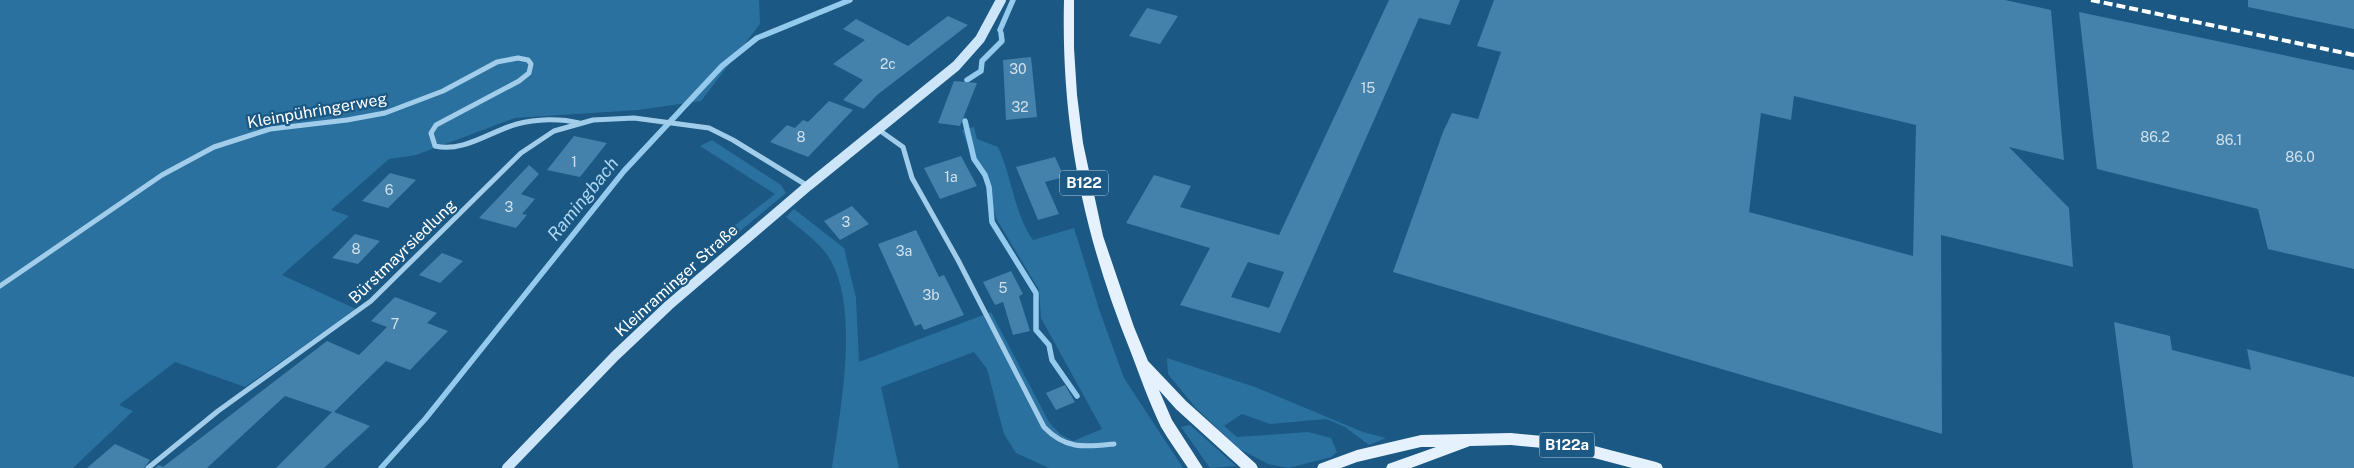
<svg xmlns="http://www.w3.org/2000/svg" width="2354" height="468" font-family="'Public Sans',sans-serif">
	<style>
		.green { fill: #2a71a0 }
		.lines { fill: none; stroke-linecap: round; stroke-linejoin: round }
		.stream { stroke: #94caed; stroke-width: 5.5 }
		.building { fill: #4482ac; fill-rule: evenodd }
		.minor { stroke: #a1cdea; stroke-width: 5 }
		.secondary { stroke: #cce5f8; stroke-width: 10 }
		.primary { fill: #e5f2fe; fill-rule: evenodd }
		.rail { stroke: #fff; stroke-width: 4; stroke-dasharray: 9 4; stroke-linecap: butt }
		.labels { text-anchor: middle; stroke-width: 4.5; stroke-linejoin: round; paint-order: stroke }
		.number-label { font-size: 14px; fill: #d0e0ea }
		.shield { fill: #1b5883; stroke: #bbcdda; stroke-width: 1 }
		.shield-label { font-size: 15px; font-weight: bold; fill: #fff }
		.street-label { font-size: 16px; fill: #fff; stroke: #1b5883 }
		.water-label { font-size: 18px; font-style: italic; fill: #acd6f2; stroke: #1b5883 }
	</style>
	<rect width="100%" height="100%" fill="#1b5883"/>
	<g class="green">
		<polygon points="0,0 759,0 760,24 701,101 638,110 515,118 416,155 389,159 331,210 349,216 282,275 356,309 245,387 175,362 119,405 133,411 73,468 0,468"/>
		<path d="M974,127L977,139L998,147C1012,177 1014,213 1033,240L1074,228L1100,312L1124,378L1183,468H1049L1016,453L1004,434L987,369L974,352L881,387L899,468H832C840,412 859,314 832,263C823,244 801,230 786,217L794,209L844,248L856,298L859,362L991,312L1049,422L1060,434L1073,441L1102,429L1041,318L1039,290L997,220L985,181L970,152L962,130Z"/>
		<polygon points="712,140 781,185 786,193 734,236 729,230 775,194 700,146"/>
		<polygon points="1167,358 1255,387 1363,432 1386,438 1369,445 1345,427 1326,419 1270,424 1242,414 1224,426 1237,437 1308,432 1331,438 1337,452 1331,457 1289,468 1268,464 1238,448 1195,407 1168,374"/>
		<polygon points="1190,425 1236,466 1210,468 1181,427"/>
	</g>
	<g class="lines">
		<g class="stream">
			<polyline points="1000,30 1013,0"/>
			<polyline points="967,80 981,71 982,61 1002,41 1001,33"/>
			<polyline points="965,121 974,159 985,175 989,187 992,222 1036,293 1036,330 1049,345 1052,360 1077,396"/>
			<polyline points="381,468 426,418 624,171 722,66 757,38 850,0"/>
		</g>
	</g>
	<g class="building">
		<path d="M1389,0H1460L1450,25L1419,18L1280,333L1180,305L1210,248L1126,223L1154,175L1191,186L1180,207L1279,235ZM1248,262L1284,272L1269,308L1231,297Z"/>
		<path d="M1494,0H2005L2051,10L2064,160L2009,147L2069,208L2073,267L1941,235L1942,434L1393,272L1443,132L1452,113L1478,119L1501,52L1477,46ZM1794,96L1916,125L1913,256L1749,212L1761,113L1791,120Z"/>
		<polygon points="2248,0 2354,0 2354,29 2248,7"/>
		<polygon points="1147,8 1178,16 1160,44 1129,36"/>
		<polygon points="2079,12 2354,70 2354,269 2268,249 2258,209 2097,169"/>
		<polygon points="948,16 968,25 877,95 864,109 843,100 863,80 833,64 865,40 843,29 856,19 908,46"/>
		<polygon points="1031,57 1037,117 1006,120 1003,60"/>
		<polygon points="954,81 977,83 960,126 938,123"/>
		<polygon points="829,101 853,110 808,157 770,142 787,125 795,128 803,120 808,122"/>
		<polygon points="574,136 607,143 580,177 547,170"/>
		<polygon points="961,156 977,186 940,199 924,168"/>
		<polygon points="1055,157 1064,177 1045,182 1059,214 1038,220 1016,167"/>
		<polygon points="529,165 539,174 521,194 535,199 522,214 527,215 516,228 479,218"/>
		<polygon points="390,173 416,180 388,208 362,201"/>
		<polygon points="852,206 869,224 840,240 824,221"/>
		<polygon points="916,230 939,277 944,275 964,315 924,330 921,324 915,326 878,244"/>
		<polygon points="355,234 380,241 358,264 332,258"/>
		<polygon points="442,253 463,261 440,283 419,275"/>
		<polygon points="1011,271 1023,294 1019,296 1030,331 1013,335 1003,302 995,305 983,282"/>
		<polygon points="395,297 437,313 427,323 448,331 410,370 386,361 334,412 370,426 324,468 276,468 332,412 285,396 207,468 155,468 159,465 163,467 327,341 359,355 387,327 371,321"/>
		<polygon points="2114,322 2170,336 2172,350 2251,370 2247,349 2354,377 2354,468 2133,468"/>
		<polygon points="1065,385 1075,402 1056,410 1046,393"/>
		<polygon points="115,444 150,460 144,468 87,468"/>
	</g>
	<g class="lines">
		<g class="minor">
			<path d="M879,130L903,147L912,178L958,260L1044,427C1066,450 1085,447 1114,444"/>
			<path d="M0,286L162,175L214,147L270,129L347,120L385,113L443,91L497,62L518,58L528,60L531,64L529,73L519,81L436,125L431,133L435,146C463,153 491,131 517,124C536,119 560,118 579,123"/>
			<polyline points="148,468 218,411 371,301 521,153 554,131 593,120 634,118 709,128 733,140 808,186"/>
		</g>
		<polyline class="secondary" points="507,468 615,356 669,305 808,186 956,66 980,39 1001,0"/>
		<g class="primary">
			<path d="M1064,0H1074V48L1077,95L1083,143L1103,236L1134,327L1148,361L1186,401L1256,464L1258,468H1241L1176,409L1159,390L1172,420L1203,468H1188C1179,454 1169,441 1161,427C1149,402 1140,376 1130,350C1083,234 1061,125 1064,0Z"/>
			<polygon points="1511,433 1564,438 1656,462 1661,464 1663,468 1632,468 1564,450 1511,445 1470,446 1411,468 1386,468 1388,464 1436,447 1421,447 1357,462 1341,468 1317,468 1319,464 1357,450 1421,435"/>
		</g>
		<polyline class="rail" points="2091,0 2354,55"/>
	</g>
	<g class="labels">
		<g class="number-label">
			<text x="888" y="69">2c</text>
			<text x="1018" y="74">30</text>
			<text x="1368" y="93">15</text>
			<text x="1020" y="112">32</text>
			<text x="801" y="142">8</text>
			<text x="2155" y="142">86.2</text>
			<text x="2229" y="145">86.1</text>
			<text x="2300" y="162">86.0</text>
			<text x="574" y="167">1</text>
			<text x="951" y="182">1a</text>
			<text x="389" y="195">6</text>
			<text x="509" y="212">3</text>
			<text x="846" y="227">3</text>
			<text x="356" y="254">8</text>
			<text x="904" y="256">3a</text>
			<text x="1003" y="293">5</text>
			<text x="931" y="300">3b</text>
			<text x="395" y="329">7</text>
		</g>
		<g class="shield">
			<rect x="1060" y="170.5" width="48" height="25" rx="4"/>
			<rect x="1539.5" y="432.5" width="55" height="25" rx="4"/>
		</g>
		<g class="shield-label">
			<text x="1084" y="188">B122</text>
			<text x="1567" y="450">B122a</text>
		</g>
		<g class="street-label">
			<text transform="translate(317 110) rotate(-10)" y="6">Kleinpühringerweg</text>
			<text transform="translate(402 251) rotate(-44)" y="6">Bürstmayrsiedlung</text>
			<text transform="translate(676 280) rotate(-42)" y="6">Kleinraminger Straße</text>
		</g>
		<g class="water-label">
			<text transform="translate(583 199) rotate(-51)" y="6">Ramingbach</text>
		</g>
	</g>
</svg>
